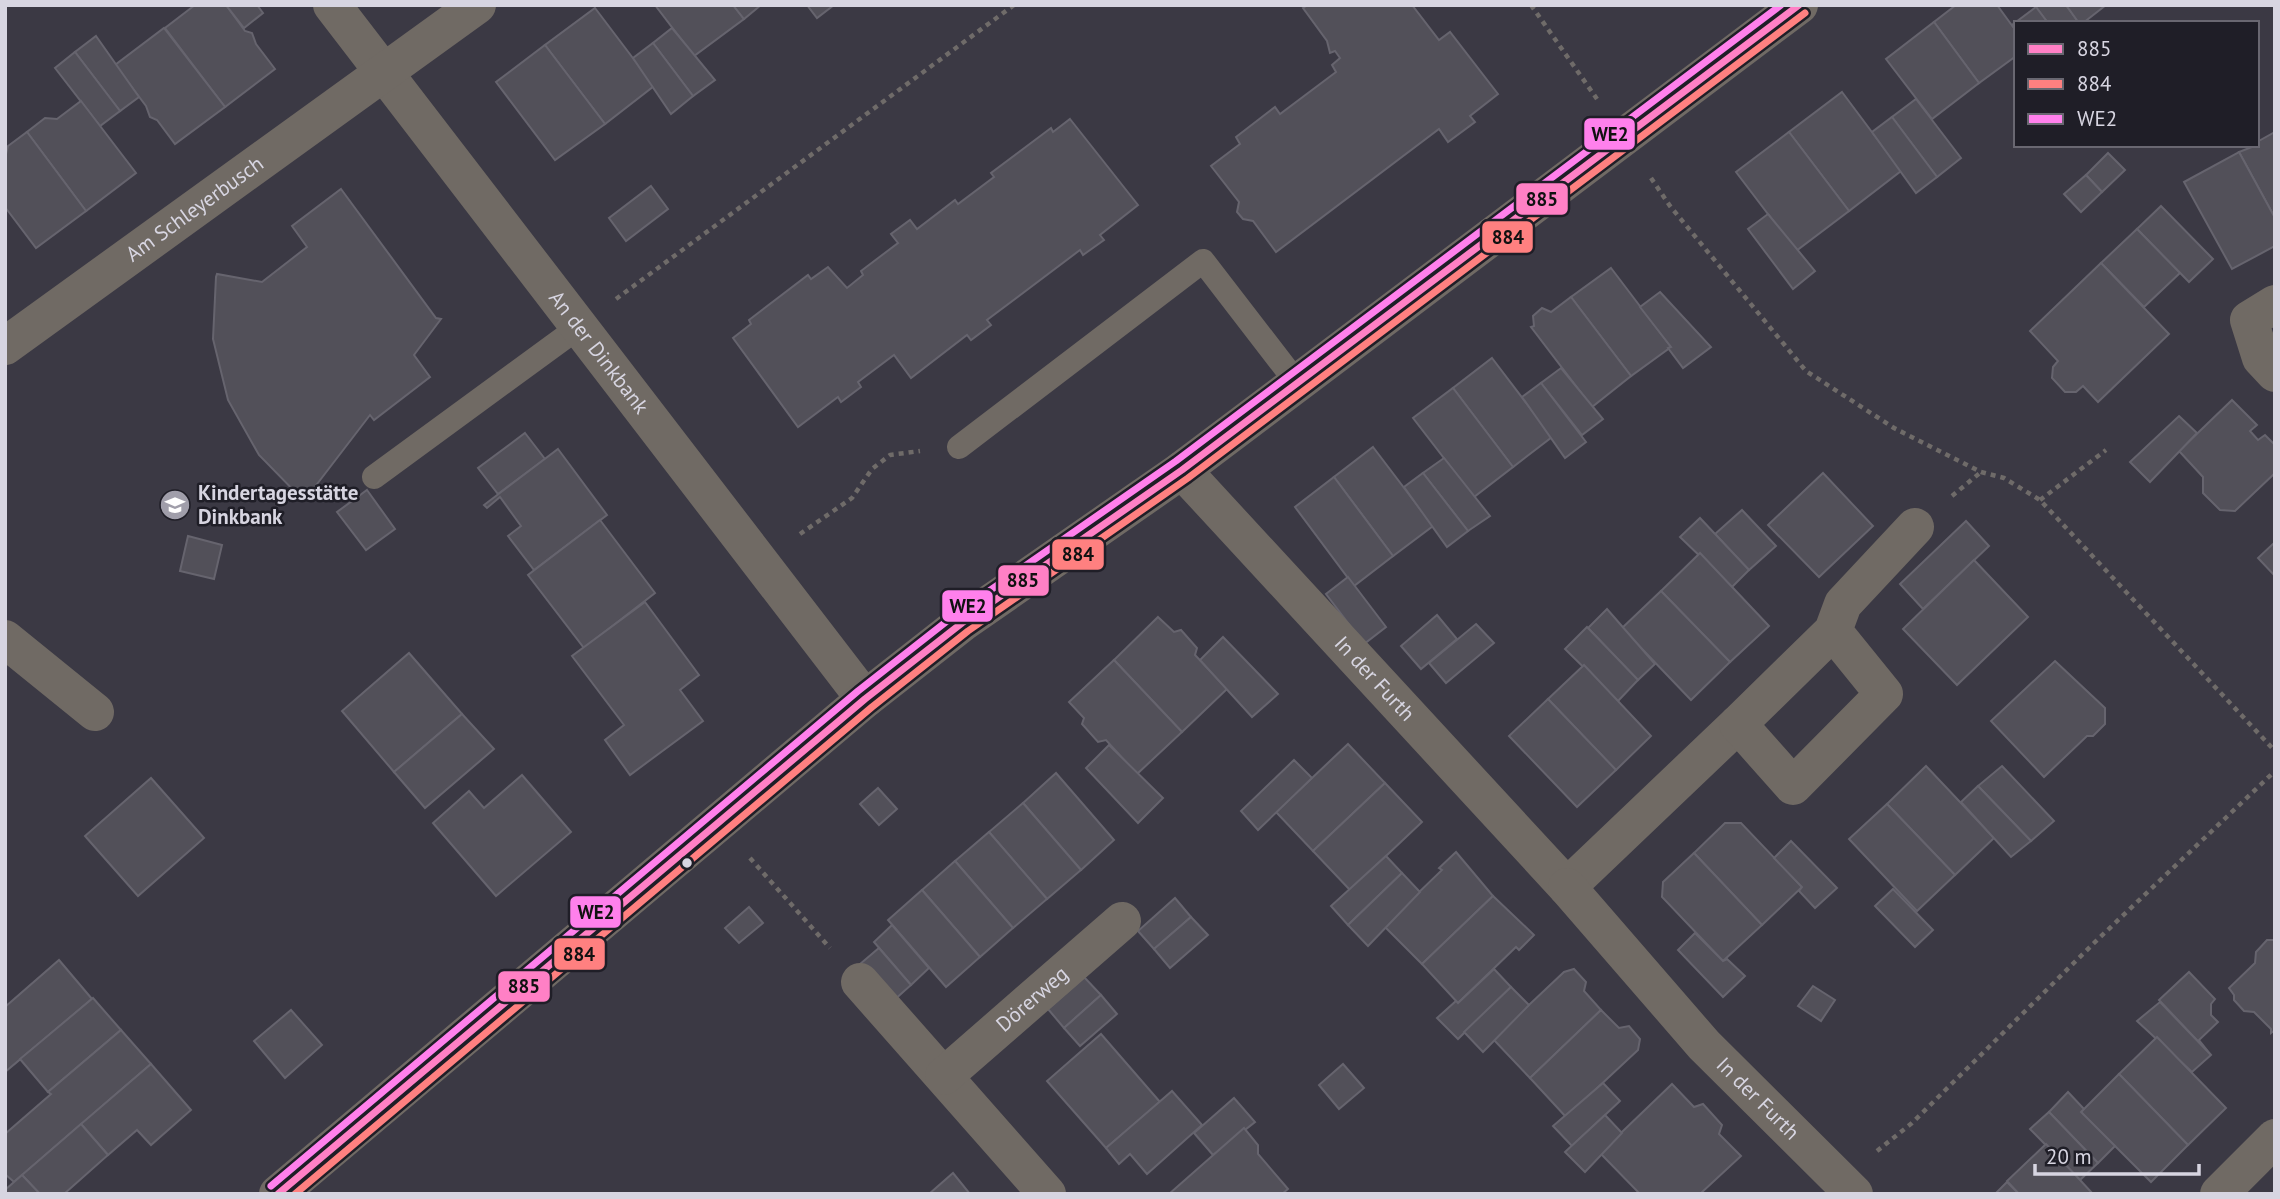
<svg xmlns="http://www.w3.org/2000/svg" width="2280" height="1199" font-family="'PT Sans',sans-serif">
	<style>
		.building { fill: #525059; stroke: #66646e; stroke-width: 2 }
		.lines { fill: none; stroke-linecap: round; stroke-linejoin: round }
		.path { stroke: #6f6b69; stroke-width: 4.5; stroke-dasharray: 5 5; stroke-linecap: butt }
		.service { stroke: #706a64; stroke-width: 24 }
		.minor { stroke: #706a64; stroke-width: 38 }
		.bus-1-casing { stroke: #1f1e27; stroke-width: 12 }
		.bus-2-casing { stroke: #1f1e27; stroke-width: 12 }
		.bus-3-casing { stroke: #1f1e27; stroke-width: 12 }
		.bus-1 { stroke: #ff80c5; stroke-width: 7 }
		.bus-2 { stroke: #ff8080; stroke-width: 7 }
		.bus-3 { stroke: #ff80ec; stroke-width: 7 }
		.bus-dot { fill: #d7d5e1; stroke: #1f1e27; stroke-width: 2.5 }
		.labels { text-anchor: middle; stroke-width: 5; stroke-linejoin: round; paint-order: stroke }
		.street-label { font-size: 21px; fill: #d7d5e1; stroke: #1f1e27 }
		.poi-label { font-size: 21px; font-weight: bold; fill: #d7d5e1; stroke: #1f1e27; text-anchor: start }
		.line-badge { stroke: #1f1e27; stroke-width: 2.5 }
		.pale-badge-label { font-size: 19px; text-anchor: middle; font-weight: bold; fill: #111 }
	</style>
	<rect width="100%" height="100%" fill="#3b3944"/>
	<g class="building">
		<polygon points="195,5 226,5 245,31 252,33 256,44 275,69 225,107 165,28"/>
		<polygon points="226,5 257,5 263,13 244,28"/>
		<polygon points="655,5 733,5 744,19 694,56"/>
		<polygon points="733,5 761,5 744,19"/>
		<polygon points="807,5 834,5 817,18"/>
		<polygon points="1308,5 1412,5 1439,40 1450,32 1498,94 1470,116 1475,122 1448,142 1439,129 1276,252 1253,221 1243,219 1237,212 1239,202 1211,166 1240,144 1236,137 1275,107 1280,114 1336,72 1332,65 1340,58 1335,51 1330,53 1327,41 1303,8"/>
		<polygon points="1956,5 1997,5 2016,31 2016,56 1979,83 1934,22"/>
		<polygon points="2038,5 2066,5 2079,23 2048,23 2036,7"/>
		<polygon points="2066,5 2106,5 2083,23 2079,23"/>
		<polygon points="2036,7 2048,23 2016,23 2016,31 2012,25"/>
		<polygon points="595,8 654,86 605,124 545,45"/>
		<polygon points="1934,22 1979,83 1932,119 1886,59"/>
		<polygon points="164,28 225,107 175,144 157,120 150,117 146,106 115,65"/>
		<polygon points="672,28 715,80 693,96 653,43"/>
		<polygon points="96,36 139,97 120,111 75,52"/>
		<polygon points="653,43 693,96 671,114 633,58"/>
		<polygon points="545,45 605,124 555,160 496,82"/>
		<polygon points="75,52 120,111 100,126 55,68"/>
		<polygon points="1842,92 1901,171 1849,211 1789,132"/>
		<polygon points="1916,99 1961,158 1937,177 1892,117"/>
		<polygon points="81,101 136,173 86,211 27,132 45,118 57,119"/>
		<polygon points="1892,117 1937,177 1916,193 1872,132"/>
		<polygon points="1070,119 1138,205 1100,235 1104,240 1083,255 1080,250 987,320 991,325 971,340 967,335 911,378 894,355 858,382 861,387 841,402 838,397 798,427 733,338 751,324 749,320 808,275 811,279 828,267 847,288 863,275 861,271 898,243 891,234 910,220 917,229 955,200 958,204 994,177 991,173 1051,128 1053,132"/>
		<polygon points="27,132 86,211 36,248 5,207 5,158 8,146"/>
		<polygon points="1789,132 1849,211 1796,251 1736,172"/>
		<polygon points="2275,132 2275,218 2239,152 2257,145 2257,142"/>
		<polygon points="2239,152 2275,218 2275,246 2232,269 2184,182"/>
		<polygon points="2108,153 2125,170 2102,192 2086,175"/>
		<polygon points="2086,175 2102,192 2081,212 2064,194"/>
		<polygon points="651,186 668,209 626,241 609,218"/>
		<polygon points="341,189 436,318 441,319 414,355 430,377 374,420 370,415 304,501 259,455 228,400 213,339 216,277 217,274 262,282 307,247 292,226"/>
		<polygon points="2161,206 2213,259 2189,282 2137,229"/>
		<polygon points="1768,214 1815,271 1793,289 1748,229"/>
		<polygon points="2137,229 2180,273 2144,307 2101,263"/>
		<polygon points="2101,263 2169,334 2098,402 2083,386 2076,392 2065,392 2052,378 2053,367 2058,361 2030,331"/>
		<polygon points="1611,268 1671,347 1631,376 1571,297"/>
		<polygon points="1660,292 1711,347 1683,368 1668,348 1671,347 1640,307"/>
		<polygon points="1571,297 1631,376 1592,407 1531,327 1534,326 1533,316 1542,308 1551,312"/>
		<polygon points="1492,358 1552,437 1513,467 1453,388"/>
		<polygon points="1561,368 1603,419 1582,435 1541,383"/>
		<polygon points="1541,383 1586,442 1565,458 1522,397"/>
		<polygon points="1453,388 1513,467 1474,497 1413,418"/>
		<polygon points="2232,400 2257,425 2250,431 2258,440 2265,435 2275,445 2275,473 2235,511 2220,510 2203,493 2203,477 2179,451"/>
		<polygon points="2179,416 2197,433 2150,482 2130,462"/>
		<polygon points="525,433 545,459 498,494 478,468"/>
		<polygon points="1373,447 1433,526 1393,556 1334,477"/>
		<polygon points="558,449 607,515 534,570 508,536 521,526 500,497 487,508 484,505"/>
		<polygon points="1444,458 1490,516 1468,531 1423,473"/>
		<polygon points="1423,473 1468,531 1447,547 1404,487"/>
		<polygon points="1823,473 1873,526 1819,577 1768,525"/>
		<polygon points="1334,477 1393,556 1354,586 1295,507"/>
		<polygon points="367,490 395,529 366,550 337,512"/>
		<polygon points="1742,510 1776,546 1749,570 1715,534"/>
		<polygon points="1700,518 1749,570 1732,587 1680,537"/>
		<polygon points="600,520 655,593 584,648 528,575"/>
		<polygon points="1966,521 1989,546 1923,609 1900,584"/>
		<polygon points="188,536 222,545 214,579 180,571"/>
		<polygon points="2275,542 2275,576 2258,558"/>
		<polygon points="1700,553 1769,626 1730,662 1661,591"/>
		<polygon points="1974,560 2028,617 1957,685 1903,629"/>
		<polygon points="1348,577 1386,627 1364,644 1326,594"/>
		<polygon points="1661,591 1730,662 1691,700 1622,628"/>
		<polygon points="645,602 699,675 680,690 703,721 630,775 605,740 624,725 572,656"/>
		<polygon points="1607,609 1655,664 1638,680 1588,628"/>
		<polygon points="1437,615 1457,639 1421,669 1401,646"/>
		<polygon points="1158,617 1174,632 1181,630 1197,648 1195,655 1227,689 1182,732 1114,660"/>
		<polygon points="1476,624 1494,643 1446,683 1429,663"/>
		<polygon points="1587,627 1638,680 1618,701 1565,649"/>
		<polygon points="1223,637 1278,694 1252,717 1200,660"/>
		<polygon points="409,653 462,714 394,772 342,711"/>
		<polygon points="1114,660 1182,732 1137,774 1106,740 1098,742 1082,724 1084,718 1069,702"/>
		<polygon points="2055,661 2105,708 2105,724 2093,736 2087,736 2044,777 1991,721"/>
		<polygon points="1584,665 1651,736 1616,770 1548,699"/>
		<polygon points="1548,699 1616,770 1577,807 1509,736"/>
		<polygon points="462,714 494,749 425,808 394,772"/>
		<polygon points="1348,744 1385,783 1313,851 1276,812"/>
		<polygon points="1109,745 1163,798 1138,823 1086,768"/>
		<polygon points="1294,760 1312,778 1258,830 1241,811"/>
		<polygon points="1926,766 1994,838 1955,875 1887,804"/>
		<polygon points="2002,766 2054,821 2031,841 1978,786"/>
		<polygon points="1056,773 1114,840 1081,870 1023,803"/>
		<polygon points="522,775 571,832 496,896 433,823 469,791 484,808"/>
		<polygon points="151,778 204,838 138,896 85,836"/>
		<polygon points="1385,783 1422,822 1350,890 1313,851"/>
		<polygon points="1978,786 2031,841 2011,857 1961,802"/>
		<polygon points="878,788 897,809 879,825 860,804"/>
		<polygon points="1023,803 1081,870 1047,899 989,832"/>
		<polygon points="1887,804 1955,875 1917,911 1849,839"/>
		<polygon points="1725,823 1741,823 1802,887 1762,925 1694,853"/>
		<polygon points="989,832 1047,899 1013,928 955,861"/>
		<polygon points="1791,841 1837,888 1815,908 1799,891 1802,887 1774,858"/>
		<polygon points="1456,852 1493,896 1422,964 1384,926 1442,870 1439,868"/>
		<polygon points="1694,853 1762,925 1723,961 1662,897 1663,882"/>
		<polygon points="1386,856 1402,873 1348,925 1331,906"/>
		<polygon points="955,861 1013,928 980,957 922,890"/>
		<polygon points="1402,873 1420,892 1368,946 1348,925"/>
		<polygon points="1893,889 1933,930 1915,947 1875,906"/>
		<polygon points="922,890 980,957 946,987 888,920"/>
		<polygon points="1493,896 1534,935 1519,950 1516,947 1458,1003 1422,964"/>
		<polygon points="1175,898 1191,917 1154,949 1138,931"/>
		<polygon points="749,907 763,923 739,943 725,928"/>
		<polygon points="1191,917 1208,935 1170,968 1154,949"/>
		<polygon points="892,925 929,968 911,985 874,942"/>
		<polygon points="1695,933 1723,961 1727,959 1745,976 1723,997 1678,950"/>
		<polygon points="2267,940 2275,940 2275,1030 2271,1033 2271,1029 2254,1012 2244,1011 2234,1000 2234,995 2229,988 2255,963 2256,952"/>
		<polygon points="879,948 911,985 893,1001 860,964"/>
		<polygon points="59,960 92,999 5,1072 5,1007"/>
		<polygon points="1494,969 1511,987 1458,1039 1437,1018 1456,1001 1458,1003"/>
		<polygon points="1574,969 1586,982 1584,991 1601,1010 1530,1078 1493,1039 1564,972"/>
		<polygon points="2189,972 2215,999 2211,1004 2211,1015 2218,1022 2199,1040 2211,1055 2159,1000"/>
		<polygon points="1084,977 1101,995 1064,1028 1048,1009"/>
		<polygon points="1813,986 1835,1000 1821,1021 1798,1006"/>
		<polygon points="1511,987 1529,1005 1483,1052 1464,1032"/>
		<polygon points="1101,995 1117,1014 1080,1046 1064,1028"/>
		<polygon points="93,998 121,1030 48,1092 20,1059"/>
		<polygon points="2160,1002 2211,1055 2192,1072 2137,1021"/>
		<polygon points="291,1010 322,1045 285,1078 254,1041"/>
		<polygon points="1601,1010 1619,1028 1629,1026 1640,1039 1638,1050 1566,1117 1530,1078"/>
		<polygon points="121,1030 151,1064 14,1182 5,1174 5,1134 51,1094 48,1092"/>
		<polygon points="1101,1034 1160,1102 1106,1148 1047,1081"/>
		<polygon points="2157,1037 2226,1108 2188,1145 2119,1074"/>
		<polygon points="151,1064 191,1110 151,1145 137,1130 108,1155 81,1124"/>
		<polygon points="1343,1064 1364,1088 1339,1109 1319,1085"/>
		<polygon points="2119,1074 2188,1145 2151,1182 2081,1112"/>
		<polygon points="1603,1083 1620,1101 1572,1146 1553,1126"/>
		<polygon points="1672,1084 1694,1107 1703,1104 1722,1125 1719,1134 1741,1156 1700,1194 1640,1194 1600,1153"/>
		<polygon points="1172,1091 1202,1125 1147,1174 1130,1154 1119,1164 1106,1148"/>
		<polygon points="2068,1092 2084,1109 2081,1112 2115,1146 2098,1163 2049,1112"/>
		<polygon points="1234,1098 1255,1122 1213,1155 1194,1133"/>
		<polygon points="2049,1112 2098,1163 2080,1180 2030,1129"/>
		<polygon points="1605,1115 1622,1133 1585,1172 1565,1152"/>
		<polygon points="81,1124 108,1155 64,1194 40,1194 22,1175"/>
		<polygon points="1244,1128 1258,1145 1258,1154 1288,1189 1282,1194 1169,1194"/>
		<polygon points="2046,1144 2080,1180 2093,1194 2019,1194 2007,1181"/>
		<polygon points="953,1173 970,1194 929,1194"/>
		<polygon points="22,1175 40,1194 5,1194 5,1190"/>
		<polygon points="2007,1182 2019,1194 1995,1194"/>
	</g>
	<g class="lines">
		<g class="path">
			<polyline points="1531,5 1597,99"/>
			<polyline points="1651,178 1670,206 1806,371 1894,428 1981,472 2004,478 2040,500 2275,751"/>
			<polyline points="616,299 1014,5"/>
			<polyline points="1952,496 1981,472"/>
			<polyline points="2040,500 2106,450"/>
			<polyline points="800,534 852,498 872,469 890,455 920,451"/>
			<polyline points="750,858 830,948"/>
			<polyline points="1877,1151 1912,1123 2094,943 2275,771"/>
		</g>
		<g class="service">
			<polyline points="959,447 1203,261 1297,383"/>
			<polyline points="374,477 579,327"/>
		</g>
		<g class="minor">
			<path id="s1" d="M332,5L865,699"/>
			<polyline points="2275,304 2249,320 2261,358 2275,373"/>
			<path id="s2" d="M5,346L477,5"/>
			<path id="s3" d="M1182,470L1567,887L1738,724"/>
			<polyline points="1833,631 1884,694 1793,786 1738,724 1833,631 1843,604 1915,527"/>
			<polyline points="5,639 95,712"/>
			<path id="s4" d="M1567,887L1704,1045L1854,1194"/>
			<polyline points="860,982 1047,1194"/>
			<path id="s5" d="M944,1076L1122,921"/>
			<polyline points="278,1194 865,699 962,623 1182,470 1799,5"/>
			<polyline points="2219,1194 2275,1138"/>
		</g>
		<g class="bus-1-casing">
			<polyline id="bus-1" points="278,1194 865,699 962,623 1182,470 1799,5"/>
		</g>
		<g class="bus-2-casing">
			<polyline id="bus-2" points="295,1194 872,707 968,631 1188,478 1805,13"/>
		</g>
		<g class="bus-3-casing">
			<polyline id="bus-3" points="271,1186 858,691 956,614 1176,461 1781,5"/>
		</g>
		<use href="#bus-1" class="bus-1"/>
		<use href="#bus-2" class="bus-2"/>
		<use href="#bus-3" class="bus-3"/>
	</g>
	<defs>
		<g id="school-disc" transform="scale(1.575)"><circle r="9.5" fill="#a09eaa" stroke="#1f1e27"/><path d="M0-5L7-2L0 1L-7-2ZM-4 1L0 2.5L4 1V4Q0 6-4 4Z" fill="#fff"/></g>
	</defs>
	<g fill-rule="evenodd">
		<use href="#school-disc" x="175" y="505"/>
	</g>
	<circle class="bus-dot" cx="687" cy="863" r="6"/>
	<g class="labels">
		<g class="street-label">
			<text dy="7" stroke="none"><textPath href="#s2" startOffset="234">Am Schleyerbusch</textPath></text>
			<text dy="7" stroke="none"><textPath href="#s1" startOffset="438">An der Dinkbank</textPath></text>
			<text dy="7" stroke="none"><textPath href="#s3" startOffset="284">In der Furth</textPath></text>
			<text dy="7" stroke="none"><textPath href="#s5" startOffset="117">Dörerweg</textPath></text>
			<text dy="7" stroke="none"><textPath href="#s4" startOffset="285">In der Furth</textPath></text>
		</g>
		<g class="poi-label">
			<text x="198" y="500">Kindertagesstätte<tspan x="198" dy="24">Dinkbank</tspan></text>
		</g>
	</g>
	<g class="line-badge">
		<rect x="1583" y="117" width="53" height="34" rx="7" fill="#ff80ec"/>
		<rect x="1515" y="182" width="54" height="34" rx="7" fill="#ff80c5"/>
		<rect x="1481" y="220" width="53" height="34" rx="7" fill="#ff8080"/>
		<rect x="1051" y="538" width="54" height="33" rx="7" fill="#ff8080"/>
		<rect x="997" y="564" width="53" height="33" rx="7" fill="#ff80c5"/>
		<rect x="941" y="589" width="53" height="34" rx="7" fill="#ff80ec"/>
		<rect x="569" y="895" width="53" height="34" rx="7" fill="#ff80ec"/>
		<rect x="553" y="937" width="53" height="34" rx="7" fill="#ff8080"/>
		<rect x="497" y="970" width="54" height="33" rx="7" fill="#ff80c5"/>
	</g>
	<g class="pale-badge-label">
		<text x="1610" y="141">WE2</text>
		<text x="1542" y="206">885</text>
		<text x="1508" y="244">884</text>
		<text x="1078" y="561">884</text>
		<text x="1023" y="587">885</text>
		<text x="968" y="613">WE2</text>
		<text x="596" y="919">WE2</text>
		<text x="579" y="961">884</text>
		<text x="524" y="993">885</text>
	</g>
	<rect width="2280" height="1199" fill="none" stroke="#d7d5e1" stroke-width="14"/>
	<rect x="2014" y="21" width="245" height="126" fill="#1f1e27" stroke="#696771" stroke-width="2"/>
	<rect x="2028" y="44" width="35" height="10" fill="#ff80c5" stroke="#696771" stroke-width="2"/>
	<text x="2077" y="56" font-size="21" fill="#d7d5e1">885</text>
	<rect x="2028" y="79" width="35" height="10" fill="#ff8080" stroke="#696771" stroke-width="2"/>
	<text x="2077" y="91" font-size="21" fill="#d7d5e1">884</text>
	<rect x="2028" y="114" width="35" height="10" fill="#ff80ec" stroke="#696771" stroke-width="2"/>
	<text x="2077" y="126" font-size="21" fill="#d7d5e1">WE2</text>
	<path d="M2035 1164v10h164v-10" fill="none" stroke="#d7d5e1" stroke-width="3.5"/>
	<text x="2046" y="1164" font-size="21" fill="#d7d5e1" stroke="#1f1e27" stroke-width="5" paint-order="stroke">20 m</text>
</svg>
